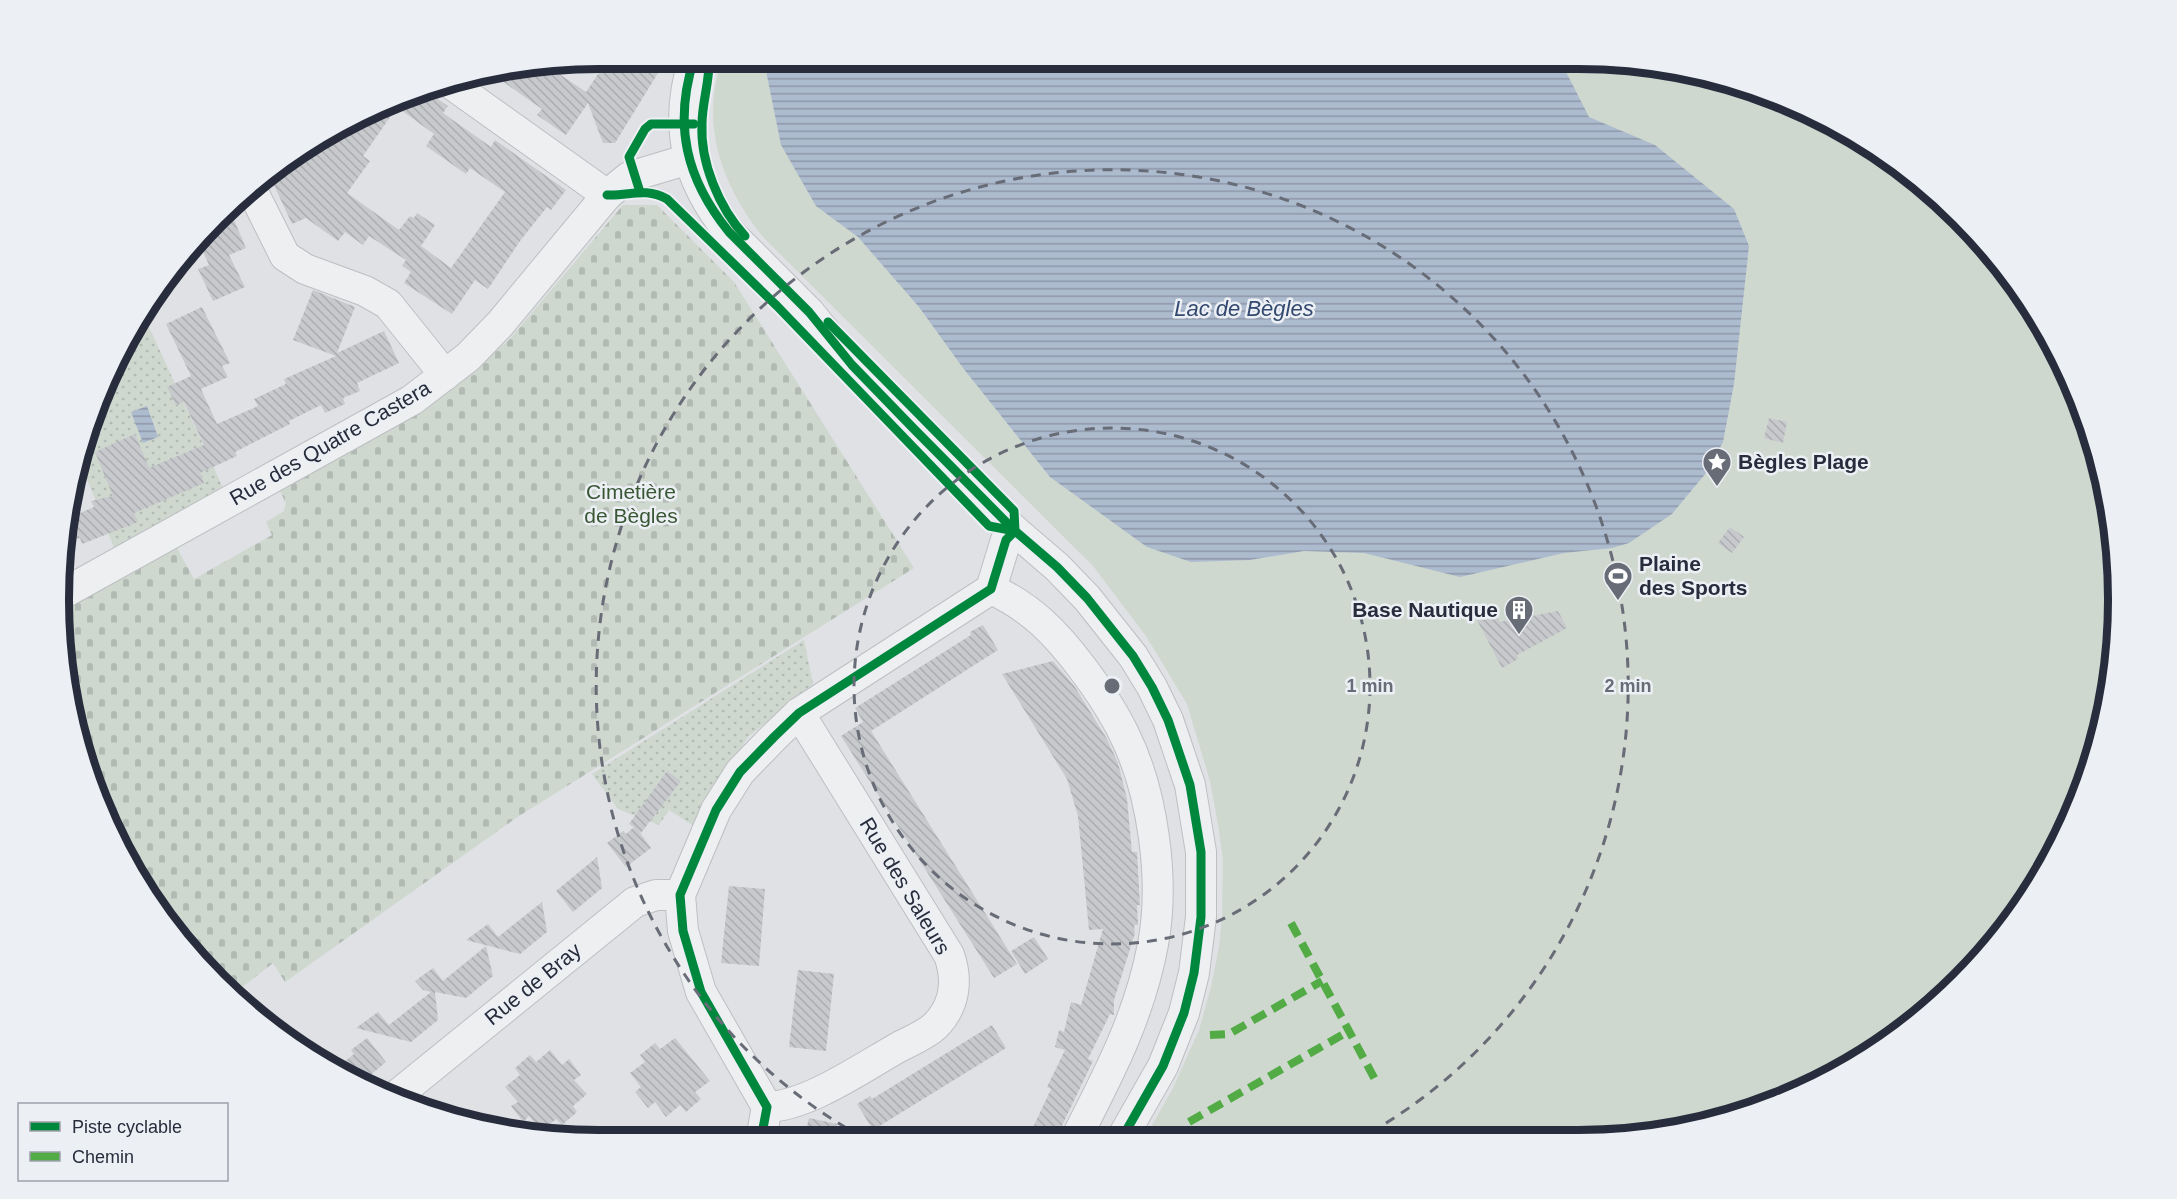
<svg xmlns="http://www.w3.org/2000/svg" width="2177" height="1199" font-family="Arial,sans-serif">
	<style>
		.cemetery { fill: url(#cemetery-stones) }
		.garden { fill: url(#garden-dots) }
		.pitch { fill: #ced8cf }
		.water { fill: url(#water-rules) }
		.building { fill: url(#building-back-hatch); fill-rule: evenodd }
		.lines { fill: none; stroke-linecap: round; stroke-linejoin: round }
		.minor-casing { stroke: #bdbfc2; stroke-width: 32 }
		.minor { stroke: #eeeff1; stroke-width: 30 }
		.quiet { stroke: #53ab46; stroke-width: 8; stroke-dasharray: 15 8; stroke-linecap: butt }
		.cycleway-casing { stroke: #eceff4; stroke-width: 13 }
		.cycleway { stroke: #00873e; stroke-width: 9 }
		.ring { fill: none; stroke: #676c77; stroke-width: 3; stroke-dasharray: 10 8 }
		.labels { text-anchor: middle; stroke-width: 5; stroke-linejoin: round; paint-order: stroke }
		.street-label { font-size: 21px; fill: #272d3c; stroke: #eceff4 }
		.poi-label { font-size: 21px; font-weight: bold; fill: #272d3c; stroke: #eceff4; text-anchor: start }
		.park-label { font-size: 21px; fill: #395735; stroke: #eceff4 }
		.water-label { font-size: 22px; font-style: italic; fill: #33496f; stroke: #eceff4 }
		.rim { fill: none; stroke: #272d3c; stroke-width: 8 }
		.centre { fill: #676c77; stroke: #eceff4; stroke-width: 3 }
		.ring-label { font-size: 18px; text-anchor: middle; font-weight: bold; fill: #676c77; stroke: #eceff4; stroke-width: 5; stroke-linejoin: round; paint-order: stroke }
	</style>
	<defs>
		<pattern id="cemetery-stones" width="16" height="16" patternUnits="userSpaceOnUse" patternTransform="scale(1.5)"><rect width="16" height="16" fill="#ced8cf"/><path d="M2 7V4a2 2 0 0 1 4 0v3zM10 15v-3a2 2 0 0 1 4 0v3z" fill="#b1bab3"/></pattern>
		<pattern id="garden-dots" width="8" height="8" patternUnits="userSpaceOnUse" patternTransform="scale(1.5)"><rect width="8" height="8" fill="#ced8cf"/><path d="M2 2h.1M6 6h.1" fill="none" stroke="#b1bab3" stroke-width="1.8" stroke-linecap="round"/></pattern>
		<pattern id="water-rules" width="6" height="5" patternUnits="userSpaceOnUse" patternTransform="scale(1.5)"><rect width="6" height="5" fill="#adbbcf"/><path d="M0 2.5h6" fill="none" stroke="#8d98a9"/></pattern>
		<pattern id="building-back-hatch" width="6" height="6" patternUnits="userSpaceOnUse" patternTransform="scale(1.5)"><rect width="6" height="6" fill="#c7c9cc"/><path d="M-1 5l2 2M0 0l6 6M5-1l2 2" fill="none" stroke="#abadb0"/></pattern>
	</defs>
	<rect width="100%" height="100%" fill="#dfe1e4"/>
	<polygon class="cemetery" points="623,205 657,205 734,282 914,568 516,818 285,982 273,963 236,992 193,956 100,807 60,635 62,608 177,548 194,579 272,535 266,522 284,511 286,503 280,491 420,413 508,341"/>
	<g class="garden">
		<polygon points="143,314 224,490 115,550 78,456"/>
		<polygon points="804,640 813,684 748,737 692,825 669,810 659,825 618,809 592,774"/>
	</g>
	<path class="pitch" d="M722,59L1613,60L1718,77L1848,131L1934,193L2006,270L2063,360L2100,459L2117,564L2114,670L2090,773L2046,870L1984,956L1878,1049L1752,1112L1648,1136L1145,1138L1173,1088L1199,1030L1211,987L1219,947L1222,917L1223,860L1218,824L1210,781L1187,704L1146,636L1093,566L763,237C721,184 700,125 722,59Z"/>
	<g class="water">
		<polygon points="769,59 1448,59 1454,71 1525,60 1560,60 1589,117 1655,145 1734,209 1749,246 1734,384 1723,442 1706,473 1672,514 1629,543 1612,548 1564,553 1460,577 1364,553 1304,551 1250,560 1191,562 1147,547 1050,477 963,368 919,307 858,237 816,206 781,145 766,71"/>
		<polygon points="147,406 158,437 143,443 131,412"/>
	</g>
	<g class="building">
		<polygon points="608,59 663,59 658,73 615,143 603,143 588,103 566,135 537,115 542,109 495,76 549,67 586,92"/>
		<path d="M423,89L448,106L443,113L457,123L491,147L495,140L566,190L551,210L547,207L520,241L488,289L475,280L452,314L404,283L411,272L402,266L406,260L369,236L363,245L345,232L338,241L306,218L292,224L273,183L280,181L274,169ZM397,107L434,134L426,146L466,174L470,168L505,192L451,268L421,246L435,225L417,213L414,218L410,216L399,230L347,193L370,161L363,156Z"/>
		<polygon points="231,213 246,248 229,255 245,287 213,301 198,269 209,265 200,245"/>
		<polygon points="313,290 355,307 337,353 384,331 399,363 357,383 360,391 343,398 345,404 325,413 321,405 289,421 290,424 235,452 237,456 200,473 204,483 134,513 138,522 82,544 80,538 69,542 71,517 94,507 91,501 113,496 95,452 135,434 149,468 204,445 184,402 176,405 167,387 191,376 166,324 202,307 230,363 222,366 228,377 201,389 217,424 258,406 254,399 286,384 284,379 336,356 293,340"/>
		<polygon points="1769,418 1787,422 1783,443 1764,438"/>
		<polygon points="1730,527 1744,537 1732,553 1718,543"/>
		<polygon points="1558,611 1567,628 1517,655 1518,659 1502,668 1477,620 1498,618 1500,622"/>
		<polygon points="983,625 998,650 871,731 1017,964 994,978 841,736 863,722 855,708 971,635 970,632"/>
		<polygon points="1053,661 1075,687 1107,739 1118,763 1127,799 1132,852 1137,852 1140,905 1137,905 1138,925 1134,925 1135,933 1114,1000 1114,1015 1110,1014 1088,1059 1093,1061 1056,1138 1028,1138 1051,1089 1047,1087 1065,1050 1055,1047 1059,1030 1064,1032 1071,1002 1081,1005 1103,929 1089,930 1078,816 1067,779 1002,674"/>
		<polygon points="667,771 681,781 641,833 638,830 651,848 626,867 607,843 623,831 626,834 634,827 629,824"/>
		<polygon points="597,857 602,888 573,912 556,891"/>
		<polygon points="729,886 765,889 759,966 721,963"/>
		<polygon points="542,902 547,932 520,954 466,940 488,924 498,937"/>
		<polygon points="1034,937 1048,959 1025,974 1011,951"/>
		<polygon points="486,946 493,976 466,998 435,992 438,1020 411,1042 356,1028 378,1012 389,1025 431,992 423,990 415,981 433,968 443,981"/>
		<polygon points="798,970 834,974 826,1051 789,1047"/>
		<polygon points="992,1025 1006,1048 873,1130 857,1104 870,1096 872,1099"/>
		<polygon points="367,1038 386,1062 362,1082 358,1080 344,1062 354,1054 351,1050"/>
		<polygon points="675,1038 710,1081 695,1092 701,1099 686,1112 680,1105 666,1117 655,1102 648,1108 635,1092 641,1087 630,1073 645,1062 640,1055 655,1043 660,1049"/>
		<polygon points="550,1050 562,1065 569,1059 581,1075 574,1080 587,1094 573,1106 577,1112 562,1125 556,1119 541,1132 529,1116 523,1122 511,1106 518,1102 505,1087 520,1075 515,1068 530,1055 536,1062"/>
		<polygon points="809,1118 837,1124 833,1138 804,1139"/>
	</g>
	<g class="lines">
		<g class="minor-casing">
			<g id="minor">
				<path d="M694,59C673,125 686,179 729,232L809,312L852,365L913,428L1015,531L1057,567L1087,598L1133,656L1152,687L1168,720L1190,785L1201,852V917L1194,973L1184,1013L1163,1066L1122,1138"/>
				<polyline points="450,83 607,195"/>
				<polyline points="252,190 285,256 305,269 365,291 388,304 445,375"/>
				<path d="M991,589C1032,608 1056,633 1083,669C1098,689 1113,711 1124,734C1153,792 1165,880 1153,944C1140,1015 1109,1074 1076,1138"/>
				<polyline points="64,593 412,400 468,357 500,324 607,195 629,177 689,159"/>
				<polyline points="396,1096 635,902 656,895 680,895"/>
				<path d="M767,1107C808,1106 863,1067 899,1047C910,1041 926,1035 935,1026C955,1006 958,980 949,955L799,713"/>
				<polyline points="761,1139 767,1107 701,992 683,931 680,895 716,810 740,772 774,737 799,713 991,589 1006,540 1015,531"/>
			</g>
		</g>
		<use href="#minor" class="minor"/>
		<g class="quiet">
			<polyline points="1291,923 1378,1085"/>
			<polyline points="1210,1035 1229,1034 1322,981"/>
			<polyline points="1189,1122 1349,1031"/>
		</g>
		<g class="cycleway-casing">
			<g id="cycleway">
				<path d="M694,59C673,125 686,179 729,232L809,312L852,365L913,428L1015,531L1057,567L1087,598L1133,656L1152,687L1168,720L1190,785L1201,852V917L1194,973L1184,1013L1163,1066L1122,1138"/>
				<path d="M709,59C710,81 702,102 702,124C700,162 719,208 745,236"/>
				<polyline points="640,192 629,157 645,129 651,124 694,124"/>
				<path d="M607,195C631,196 644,187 667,199L777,306L989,526L1015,531"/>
				<polyline points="828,322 1014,511 1015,531"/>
				<polyline points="761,1139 767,1107 701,992 683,931 680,895 716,810 740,772 774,737 799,713 991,589 1006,540 1015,531"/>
			</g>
		</g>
		<use href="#cycleway" class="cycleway"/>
	</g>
	<g class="ring">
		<circle cx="1112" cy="686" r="258"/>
		<path d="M862 1137A516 516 0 1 1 1366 1135"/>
	</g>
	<defs>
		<g id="sight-pin" transform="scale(1.5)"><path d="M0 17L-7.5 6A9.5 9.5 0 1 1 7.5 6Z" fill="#676c77" stroke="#eceff4"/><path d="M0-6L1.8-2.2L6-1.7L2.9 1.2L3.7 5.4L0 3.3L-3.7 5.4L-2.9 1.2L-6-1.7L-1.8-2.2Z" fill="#fff"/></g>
		<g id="stadium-pin" transform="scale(1.5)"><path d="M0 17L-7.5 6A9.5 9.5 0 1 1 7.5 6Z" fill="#676c77" stroke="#eceff4"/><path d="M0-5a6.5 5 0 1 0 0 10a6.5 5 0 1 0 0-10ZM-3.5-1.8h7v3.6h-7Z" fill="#fff"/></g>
		<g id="building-pin" transform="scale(1.5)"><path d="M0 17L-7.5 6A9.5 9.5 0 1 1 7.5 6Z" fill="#676c77" stroke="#eceff4"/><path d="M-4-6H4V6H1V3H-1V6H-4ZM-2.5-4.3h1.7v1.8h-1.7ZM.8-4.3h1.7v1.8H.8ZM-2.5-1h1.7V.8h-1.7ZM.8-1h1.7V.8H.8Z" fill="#fff"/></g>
	</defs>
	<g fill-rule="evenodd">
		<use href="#sight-pin" x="1717" y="462"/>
		<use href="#stadium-pin" x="1618" y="576"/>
		<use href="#building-pin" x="1519" y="610"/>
	</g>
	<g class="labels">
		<g class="street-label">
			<text transform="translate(330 443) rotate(-30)" y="7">Rue des Quatre Castera</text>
			<text transform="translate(905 886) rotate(59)" y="7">Rue des Saleurs</text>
			<text transform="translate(533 984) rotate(-39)" y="7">Rue de Bray</text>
		</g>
		<g class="poi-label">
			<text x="1738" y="469">Bègles Plage</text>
			<text x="1639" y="571">Plaine<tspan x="1639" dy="24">des Sports</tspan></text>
			<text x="1498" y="617" text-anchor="end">Base Nautique</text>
		</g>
		<g class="park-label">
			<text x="631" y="499">Cimetière<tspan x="631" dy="24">de Bègles</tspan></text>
		</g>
		<g class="water-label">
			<text x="1244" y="316">Lac de Bègles</text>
		</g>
	</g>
	<path d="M0 0H2177V1199H0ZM599 69H1578A530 530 0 0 1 2108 599V600A530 530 0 0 1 1578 1130H599A530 530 0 0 1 69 600V599A530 530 0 0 1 599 69Z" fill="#eceff4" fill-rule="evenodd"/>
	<path class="rim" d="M599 69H1578A530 530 0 0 1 2108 599V600A530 530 0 0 1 1578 1130H599A530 530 0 0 1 69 600V599A530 530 0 0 1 599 69Z"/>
	<circle cx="1112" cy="686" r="9" class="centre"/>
	<g class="ring-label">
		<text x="1370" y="692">1 min</text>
		<text x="1628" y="692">2 min</text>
	</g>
	<rect x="18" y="1103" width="210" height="78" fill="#eceff4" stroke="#9da1aa" stroke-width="1.5"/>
	<rect x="30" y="1122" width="30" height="9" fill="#00873e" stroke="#9da1aa" stroke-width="1.5"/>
	<text x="72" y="1133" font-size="18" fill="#272d3c">Piste cyclable</text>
	<rect x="30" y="1152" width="30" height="9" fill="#53ab46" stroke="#9da1aa" stroke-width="1.5"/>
	<text x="72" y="1163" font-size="18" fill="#272d3c">Chemin</text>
</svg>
